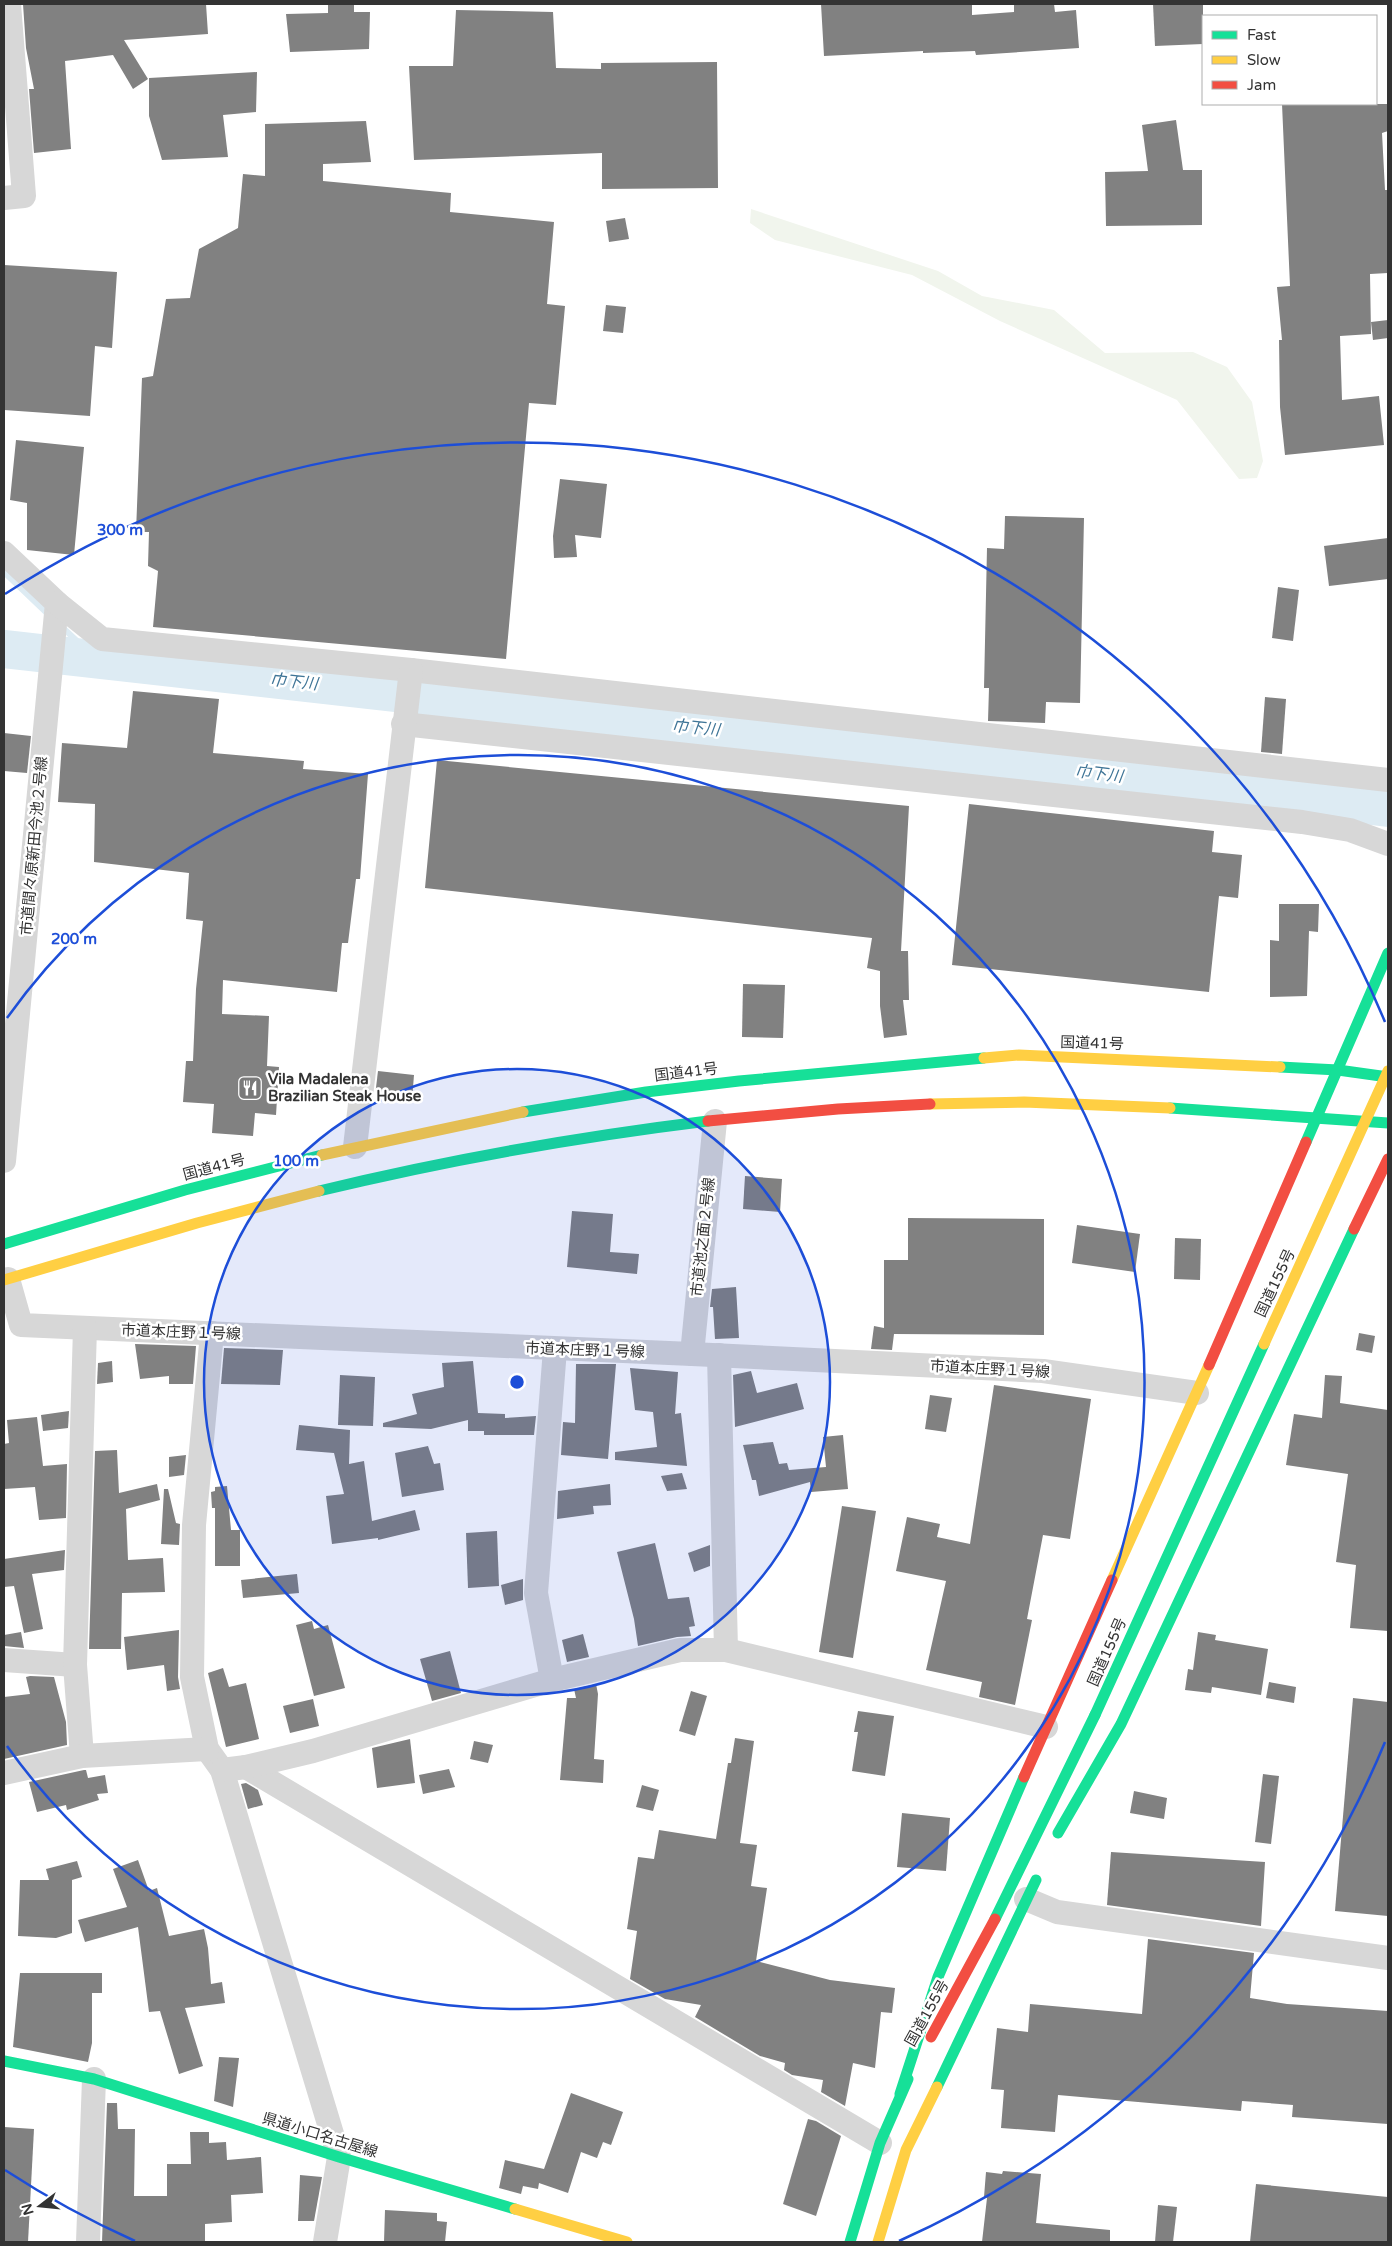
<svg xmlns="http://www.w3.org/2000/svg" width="1392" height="2246" font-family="'Varela Round','Noto Sans JP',sans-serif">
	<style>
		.green { fill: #f1f5ed }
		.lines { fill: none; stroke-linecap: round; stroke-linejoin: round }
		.stream { stroke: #ddebf3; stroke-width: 6 }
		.river { stroke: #ddebf3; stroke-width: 38 }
		.building { fill: #818181 }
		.street { stroke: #d7d7d7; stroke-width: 24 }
		.fast { stroke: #16e098; stroke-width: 11 }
		.slow { stroke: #ffcf43; stroke-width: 11 }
		.jam { stroke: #f24e42; stroke-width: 11 }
		.fast-bridge { stroke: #16e098; stroke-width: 11 }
		.slow-bridge { stroke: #ffcf43; stroke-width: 11 }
		.ring { fill: none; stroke: #1d4ed8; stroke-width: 2.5 }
		.labels { text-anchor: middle; stroke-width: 5; stroke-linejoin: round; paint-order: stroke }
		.street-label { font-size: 15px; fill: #333; stroke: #fff }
		.poi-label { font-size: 15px; font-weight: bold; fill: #333; stroke: #fff; text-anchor: start }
		.water-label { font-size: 16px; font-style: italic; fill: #3f7597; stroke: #fff }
		.centre { fill: #1d4ed8; stroke: #fff; stroke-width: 2.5 }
		.ring-label { font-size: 15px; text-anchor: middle; font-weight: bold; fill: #1d4ed8; stroke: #fff; stroke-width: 5; stroke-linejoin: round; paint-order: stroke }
	</style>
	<rect width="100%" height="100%" fill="#fff"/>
	<polygon class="green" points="751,209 938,271 982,296 1054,310 1105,353 1193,352 1227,367 1252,402 1263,461 1257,478 1239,479 1177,400 1000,321 912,275 775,240 750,223"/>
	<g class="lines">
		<g class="stream">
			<polyline points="4,572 50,616"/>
			<polyline points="61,626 96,659"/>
		</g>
		<polyline class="river" points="4,649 1044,766 1388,808"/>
	</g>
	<g class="building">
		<polygon points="23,4 206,4 208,34 124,40 148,79 133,89 113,55 65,61 71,149 34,153 29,89 34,89 26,48"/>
		<polygon points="328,4 354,4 354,12 370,12 369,49 290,52 286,14 328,13"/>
		<polygon points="821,4 972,4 972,15 1014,12 1014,4 1054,4 1055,12 1076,10 1079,48 976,55 975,51 923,53 923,51 824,56"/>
		<polygon points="1153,4 1203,4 1203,44 1155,46"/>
		<polygon points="456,10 553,12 556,68 601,69 601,63 717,62 718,188 602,189 602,153 414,160 409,66 453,66"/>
		<polygon points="257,72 256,112 223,115 228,157 162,160 149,116 149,78"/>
		<polygon points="1282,104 1388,104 1388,131 1382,133 1385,190 1388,190 1388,273 1370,274 1371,334 1340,336 1342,400 1379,396 1384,445 1285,455 1280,407 1279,340 1282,340 1277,287 1290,286"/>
		<polygon points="1176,120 1183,170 1202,170 1202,225 1106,226 1105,172 1148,171 1142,125"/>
		<polygon points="366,121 371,162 323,164 323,181 451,193 450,212 554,222 547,304 565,306 556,405 529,403 506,659 153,627 158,571 148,566 149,532 136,532 142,378 153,376 166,299 190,298 199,249 238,228 243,174 265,176 265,124"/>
		<polygon points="625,218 629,239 609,242 606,221"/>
		<polygon points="4,265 117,272 112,348 95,346 90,416 4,410"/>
		<polygon points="606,305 626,307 623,333 603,331"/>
		<polygon points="1388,320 1388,338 1373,340 1371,322"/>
		<polygon points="16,440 84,447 74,555 27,550 27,503 10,500"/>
		<polygon points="560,479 607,484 601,538 575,535 577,557 554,558 553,536"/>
		<polygon points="1005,516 1084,518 1080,703 1046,702 1045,723 988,721 989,688 984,688 987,548 1004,549"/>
		<polygon points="1388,538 1388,579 1329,586 1324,546"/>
		<polygon points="1278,587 1299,590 1293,641 1272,638"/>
		<polygon points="133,691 219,699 213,753 304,761 303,769 368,774 360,879 356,879 348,943 342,943 337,992 223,980 222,1014 269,1016 267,1066 279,1067 276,1115 255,1113 253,1136 212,1133 214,1104 183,1102 186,1061 193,1061 196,989 203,921 186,919 189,873 94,862 95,804 58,802 62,743 127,748"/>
		<polygon points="1265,697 1286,699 1282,754 1261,752"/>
		<polygon points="4,733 31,736 27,773 4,771"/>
		<polygon points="437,760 909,806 901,951 908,951 909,1000 903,1000 907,1035 884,1038 880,1006 880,971 867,968 872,938 425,888"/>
		<polygon points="969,804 1214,831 1212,852 1242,855 1238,898 1219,896 1209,992 952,965"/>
		<polygon points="1279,904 1319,904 1318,932 1309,931 1307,996 1270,997 1270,940 1279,941"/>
		<polygon points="743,984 785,985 783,1038 742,1037"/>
		<polygon points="378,1071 414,1075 412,1100 375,1096"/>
		<polygon points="745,1176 782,1179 780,1212 743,1209"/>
		<polygon points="572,1211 613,1214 610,1252 639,1254 637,1274 567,1267"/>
		<polygon points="908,1218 1044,1219 1044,1335 894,1334 892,1350 871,1349 874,1326 884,1328 884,1260 908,1260"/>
		<polygon points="1077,1225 1140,1234 1135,1272 1072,1263"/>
		<polygon points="1175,1238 1201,1239 1200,1280 1174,1279"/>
		<polygon points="736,1287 739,1338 715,1339 713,1307 710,1307 712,1289"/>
		<polygon points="1359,1333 1375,1336 1372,1353 1356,1350"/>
		<polygon points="135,1344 196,1346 193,1384 169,1384 169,1376 140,1379"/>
		<polygon points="224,1348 283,1350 280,1385 221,1384"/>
		<polygon points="112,1361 113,1382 97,1384 98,1363"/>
		<polygon points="473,1361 478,1413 505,1414 505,1418 536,1416 534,1435 484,1435 484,1431 468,1431 468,1420 431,1429 383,1427 383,1423 417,1414 412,1394 444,1387 442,1363"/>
		<polygon points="576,1364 616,1364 608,1459 561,1455 563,1422 575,1423"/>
		<polygon points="630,1368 678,1372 675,1414 681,1413 687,1466 615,1460 615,1452 657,1447 653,1412 635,1410"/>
		<polygon points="751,1371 757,1393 797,1383 804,1409 735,1427 733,1375"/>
		<polygon points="340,1375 375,1377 373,1426 338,1425"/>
		<polygon points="1325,1375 1342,1376 1340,1403 1388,1410 1388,1631 1350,1628 1356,1565 1336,1562 1348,1474 1286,1465 1294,1414 1322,1418"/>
		<polygon points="994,1385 1091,1399 1070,1539 1043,1535 1027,1619 1032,1620 1015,1705 979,1697 982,1682 926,1670 946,1581 896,1571 907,1517 940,1524 937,1537 970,1544"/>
		<polygon points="930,1395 952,1398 946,1432 925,1429"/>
		<polygon points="69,1411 68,1428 43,1431 41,1415"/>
		<polygon points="37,1417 43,1466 67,1464 66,1518 39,1520 35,1487 4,1489 4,1444 9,1443 7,1420"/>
		<polygon points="299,1425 350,1430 349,1464 364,1461 372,1521 415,1510 420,1530 378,1540 378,1538 332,1544 326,1496 344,1494 334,1453 296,1450"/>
		<polygon points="843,1435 848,1489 811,1492 810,1482 759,1496 756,1480 752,1480 743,1445 773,1442 779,1464 787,1463 789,1470 826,1467 823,1437"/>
		<polygon points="428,1446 434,1464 440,1463 444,1490 402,1497 395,1453"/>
		<polygon points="117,1450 119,1493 157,1484 160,1500 126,1509 128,1560 163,1558 165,1592 122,1593 121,1649 89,1649 95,1451"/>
		<polygon points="186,1455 184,1475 169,1477 169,1457"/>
		<polygon points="682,1473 687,1489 667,1491 661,1476"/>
		<polygon points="610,1484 611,1505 593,1506 594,1514 557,1519 558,1491"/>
		<polygon points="227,1486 231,1530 240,1530 240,1566 215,1566 215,1508 212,1508 211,1492 215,1491 215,1487"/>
		<polygon points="164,1489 168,1489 176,1523 180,1524 179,1545 161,1544"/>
		<polygon points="842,1506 876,1511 853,1658 819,1652"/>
		<polygon points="497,1531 499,1586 468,1588 466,1533"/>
		<polygon points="655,1543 668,1599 689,1597 695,1626 689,1627 691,1636 677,1637 638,1646 634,1619 617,1552"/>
		<polygon points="710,1545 710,1566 694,1572 688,1553"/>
		<polygon points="65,1550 64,1570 32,1574 43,1629 24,1633 14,1586 4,1587 4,1559"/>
		<polygon points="297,1574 299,1593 243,1598 241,1580"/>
		<polygon points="523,1579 523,1600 505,1605 501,1585"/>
		<polygon points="312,1621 314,1629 328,1625 345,1688 314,1696 296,1625"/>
		<polygon points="179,1630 178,1677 180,1689 167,1691 164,1665 127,1670 124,1637"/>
		<polygon points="21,1632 24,1648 4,1646 4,1635"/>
		<polygon points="1198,1632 1216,1635 1215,1640 1268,1649 1261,1695 1212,1687 1211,1693 1185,1690 1188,1669 1193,1670"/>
		<polygon points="583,1634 589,1657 567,1662 562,1640"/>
		<polygon points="450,1651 461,1693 432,1701 420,1659"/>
		<polygon points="223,1668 229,1687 246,1683 259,1739 226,1747 208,1673"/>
		<polygon points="30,1676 54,1677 66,1722 67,1745 4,1759 4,1697 30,1694 26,1677"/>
		<polygon points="1269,1682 1296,1687 1294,1703 1266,1698"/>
		<polygon points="596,1684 598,1694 594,1759 604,1760 603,1783 560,1780 567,1698 576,1698 574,1689"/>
		<polygon points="691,1691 707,1696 695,1736 679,1731"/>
		<polygon points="1353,1698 1388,1702 1388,1916 1335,1911"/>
		<polygon points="313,1699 319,1726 290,1733 283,1706"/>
		<polygon points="858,1711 894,1716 885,1776 852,1771 858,1732 854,1732"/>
		<polygon points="735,1738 754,1741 740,1843 757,1845 751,1886 767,1888 756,1961 830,1980 895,1988 892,2013 881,2012 875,2068 853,2063 845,2106 821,2092 823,2080 792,2075 784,2070 785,2063 760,2056 695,2017 701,2005 665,1999 630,1979 637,1931 627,1929 638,1857 654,1859 659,1830 716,1839 728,1763 731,1763"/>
		<polygon points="410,1739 415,1783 377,1788 372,1748"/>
		<polygon points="474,1741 493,1745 488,1763 470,1759"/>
		<polygon points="449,1769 455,1787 423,1794 419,1775"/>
		<polygon points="84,1770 86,1770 88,1778 105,1775 108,1793 97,1794 99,1800 67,1810 66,1805 37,1812 29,1782"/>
		<polygon points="1263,1774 1279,1776 1271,1844 1255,1842"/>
		<polygon points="246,1783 258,1790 263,1805 248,1809 241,1784"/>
		<polygon points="642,1785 659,1790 653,1811 636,1807"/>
		<polygon points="1134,1791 1167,1798 1164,1819 1130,1813"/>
		<polygon points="902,1813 950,1818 946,1871 897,1867"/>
		<polygon points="1111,1852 1265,1862 1261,1926 1107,1905"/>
		<polygon points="138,1860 149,1891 157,1888 169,1936 204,1929 208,1948 211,1984 222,1982 225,2003 185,2008 203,2066 179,2074 160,2011 149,2012 138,1927 85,1942 78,1920 127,1907 113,1869"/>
		<polygon points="77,1861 82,1877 72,1880 72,1933 56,1938 18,1936 20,1880 49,1880 46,1869"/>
		<polygon points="1148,1939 1254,1953 1250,1998 1287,2004 1388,2011 1388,2124 1292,2117 1293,2105 1242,2101 1241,2111 1058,2095 1055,2132 1001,2128 1004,2090 991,2089 997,2028 1028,2032 1030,2004 1142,2014"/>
		<polygon points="20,1973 102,1973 102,1993 92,1993 92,2043 88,2062 13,2047"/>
		<polygon points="219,2057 239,2058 233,2107 214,2101"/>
		<polygon points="571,2093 623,2112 611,2145 603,2142 597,2158 581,2152 568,2193 539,2183 538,2189 523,2186 521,2194 499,2188 505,2160 544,2169"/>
		<polygon points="107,2103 117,2103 118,2129 135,2129 134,2196 167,2196 167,2164 191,2164 190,2132 209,2132 209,2143 226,2142 227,2160 261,2157 263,2193 231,2195 232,2222 205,2224 205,2242 102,2242"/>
		<polygon points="808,2119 816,2121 841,2136 816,2216 783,2204"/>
		<polygon points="4,2127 34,2129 28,2242 4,2242"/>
		<polygon points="1003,2171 1041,2174 1036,2223 1110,2230 1110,2242 982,2242 987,2198 984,2197 986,2172 1002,2174"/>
		<polygon points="300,2175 322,2177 314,2221 298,2221"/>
		<polygon points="1256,2184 1388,2197 1388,2242 1250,2242"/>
		<polygon points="1158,2205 1177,2207 1173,2242 1155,2242"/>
		<polygon points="385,2210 437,2213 437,2221 447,2222 445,2242 384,2242"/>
	</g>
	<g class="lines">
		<g class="street">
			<polyline points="4,198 24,196 9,4"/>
			<polyline points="4,553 57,603 4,1161"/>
			<polyline points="57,603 102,639 411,670 1388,780"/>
			<polyline points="403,724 1302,822 1350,830 1388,844"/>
			<polyline points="355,1147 411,670"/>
			<polyline points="8,1279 21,1325 692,1354 1043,1371 1197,1393"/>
			<polyline points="212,1333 194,1525 192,1677 207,1749 222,1770 339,2157 325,2242"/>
			<polyline points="692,1354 715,1121"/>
			<polyline points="719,1355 726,1650"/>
			<polyline points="4,1660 75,1665"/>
			<polyline points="552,1680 536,1593 555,1349"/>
			<polyline points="82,1756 75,1665 85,1328"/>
			<polyline points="246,1767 880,2143"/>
			<polyline points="222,1770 246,1767 313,1751 552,1680 680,1650 726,1650 1046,1727"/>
			<polyline points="4,1773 82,1756 207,1749"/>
			<polyline points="1026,1899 1057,1912 1388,1958"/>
			<polyline points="88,2242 94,2079"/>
		</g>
		<g class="fast">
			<polyline points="1280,1067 1338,1070 1388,1077"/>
			<polyline points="1170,1108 1388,1123"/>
			<polyline points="523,1112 646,1092 739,1081 984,1058"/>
			<polyline points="1306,1142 1388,953"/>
			<path d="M319,1191C447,1160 577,1137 708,1121"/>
			<polyline points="4,1244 185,1190 322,1155"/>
			<polyline points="1058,1833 1121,1724 1354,1229"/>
			<polyline points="995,1919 1095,1715"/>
			<polyline points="4,2061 94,2079 339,2157 515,2209"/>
			<polyline points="937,2087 1036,1880"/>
			<polyline points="900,2094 938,1977 1024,1777"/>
			<polyline points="850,2242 880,2143 908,2079"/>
		</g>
		<g class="slow">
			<polyline points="984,1058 1019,1055 1280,1067"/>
			<polyline points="930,1104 1024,1102 1170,1108"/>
			<polyline points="322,1155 523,1112"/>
			<polyline points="4,1280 197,1223 319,1191"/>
			<polyline points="1112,1580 1209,1365"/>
			<polyline points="515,2209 627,2242"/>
			<polyline points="878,2242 906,2150 937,2087"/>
		</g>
		<g class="jam">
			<polyline points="708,1121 838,1109 930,1104"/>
			<polyline points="1354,1229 1388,1159"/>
			<polyline points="1209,1365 1306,1142"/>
			<polyline points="1024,1777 1112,1580"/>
			<polyline points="931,2037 995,1919"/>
		</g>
		<polyline class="fast-bridge" points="1095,1715 1264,1344"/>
		<polyline class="slow-bridge" points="1264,1344 1388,1071"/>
	</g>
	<circle cx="517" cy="1382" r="313" fill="#1d4ed8" fill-opacity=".12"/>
	<g class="ring">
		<circle cx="517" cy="1382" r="313"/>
		<path d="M7 1018A627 627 0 1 1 7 1746"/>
		<path d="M1385 1742A940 940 0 0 1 899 2241M135 2241A940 940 0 0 1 5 2170M5 594A940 940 0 0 1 1385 1022"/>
	</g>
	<defs>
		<g id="restaurant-square" transform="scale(1.25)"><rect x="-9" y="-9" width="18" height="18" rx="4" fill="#7a7a7a" stroke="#fff"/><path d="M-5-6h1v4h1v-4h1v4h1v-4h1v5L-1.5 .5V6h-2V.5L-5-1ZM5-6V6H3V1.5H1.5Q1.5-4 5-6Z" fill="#fff"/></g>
	</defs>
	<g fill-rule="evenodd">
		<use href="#restaurant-square" x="250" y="1088"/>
	</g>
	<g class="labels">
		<g class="street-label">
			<text transform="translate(34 846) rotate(-85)" y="5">市道間々原新田今池２号線</text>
			<text transform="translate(1092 1043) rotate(2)" y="5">国道41号</text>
			<text transform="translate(686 1072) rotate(-7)" y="5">国道41号</text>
			<text transform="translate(214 1167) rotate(-15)" y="5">国道41号</text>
			<text transform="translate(703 1237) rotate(-84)" y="5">市道池之面２号線</text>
			<text transform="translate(1275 1283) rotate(-65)" y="5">国道155号</text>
			<text transform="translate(181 1332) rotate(2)" y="5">市道本庄野１号線</text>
			<text transform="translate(585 1350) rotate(2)" y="5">市道本庄野１号線</text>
			<text transform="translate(990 1369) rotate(3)" y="5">市道本庄野１号線</text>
			<text transform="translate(1107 1652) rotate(-66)" y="5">国道155号</text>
			<text transform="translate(927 2013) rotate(-61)" y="5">国道155号</text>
			<text transform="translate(320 2135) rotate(17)" y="5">県道小口名古屋線</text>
		</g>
		<g class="poi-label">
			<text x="268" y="1084">Vila Madalena<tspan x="268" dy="17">Brazilian Steak House</tspan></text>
		</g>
		<g class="water-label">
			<text transform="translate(294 681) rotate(6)" y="6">巾下川</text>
			<text transform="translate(696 727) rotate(6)" y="6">巾下川</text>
			<text transform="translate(1099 773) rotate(7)" y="6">巾下川</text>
		</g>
	</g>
	<circle cx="517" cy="1382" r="8" class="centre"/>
	<g class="ring-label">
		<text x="120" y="535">300 m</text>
		<text x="74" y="944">200 m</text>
		<text x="296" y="1166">100 m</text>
	</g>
	<rect width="1392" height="2246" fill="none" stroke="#333333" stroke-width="10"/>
	<rect x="1202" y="15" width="175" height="90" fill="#ffffff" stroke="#adadad"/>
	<rect x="1212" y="31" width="25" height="8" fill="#16e098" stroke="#adadad"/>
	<text x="1247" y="40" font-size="15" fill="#333333">Fast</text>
	<rect x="1212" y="56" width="25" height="8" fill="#ffcf43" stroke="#adadad"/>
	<text x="1247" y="65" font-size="15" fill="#333333">Slow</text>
	<rect x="1212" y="81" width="25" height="8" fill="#f24e42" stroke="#adadad"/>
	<text x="1247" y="90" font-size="15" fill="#333333">Jam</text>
	<g transform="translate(40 2206) rotate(254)" stroke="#ffffff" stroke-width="4" paint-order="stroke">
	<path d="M0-4L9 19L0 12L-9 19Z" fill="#333333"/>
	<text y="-8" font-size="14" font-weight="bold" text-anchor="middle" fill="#333333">N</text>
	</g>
</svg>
